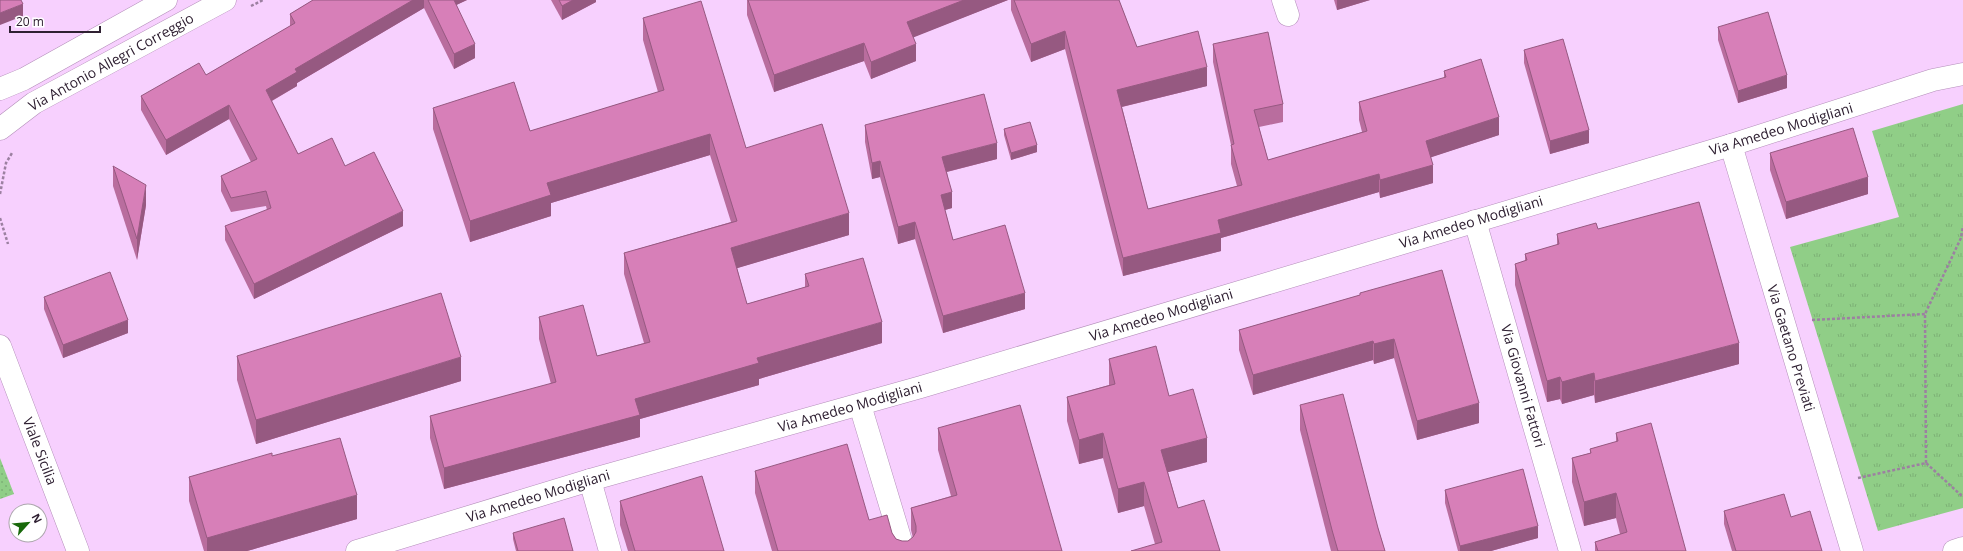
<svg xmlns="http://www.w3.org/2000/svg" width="1963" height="551" font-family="'Open Sans',sans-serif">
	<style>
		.grass { fill: url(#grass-dots) }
		.park { fill: url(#park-tufts) }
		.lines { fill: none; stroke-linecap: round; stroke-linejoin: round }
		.minor-casing { stroke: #b38eb9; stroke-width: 23 }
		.path { stroke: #9c80a1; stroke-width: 2.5; stroke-dasharray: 3 2; stroke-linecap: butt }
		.minor { stroke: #fff; stroke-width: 22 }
		.wall { fill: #b96d9e }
		.shaded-wall { fill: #965981 }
		.building { fill: #d77fb8; stroke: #965981 }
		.labels { text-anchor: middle; stroke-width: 3; stroke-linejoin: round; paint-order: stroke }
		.street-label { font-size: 14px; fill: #2f2032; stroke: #fff }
	</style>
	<defs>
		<pattern id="grass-dots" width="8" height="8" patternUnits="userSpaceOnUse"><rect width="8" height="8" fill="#90ce87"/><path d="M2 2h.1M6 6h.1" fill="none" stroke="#7cb175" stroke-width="1.8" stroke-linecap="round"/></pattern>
		<pattern id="park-tufts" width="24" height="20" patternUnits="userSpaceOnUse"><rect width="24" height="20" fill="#90ce87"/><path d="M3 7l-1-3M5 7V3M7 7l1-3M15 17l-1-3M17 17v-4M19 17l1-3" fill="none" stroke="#7cb175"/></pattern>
	</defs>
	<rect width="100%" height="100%" fill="#f7d0fe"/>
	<polygon class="grass" points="0,458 14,494 0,499"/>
	<polygon class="park" points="1963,104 1963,508 1878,531 1790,247 1899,217 1872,131"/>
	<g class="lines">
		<g class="minor-casing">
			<g id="minor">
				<polyline points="1283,0 1288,15"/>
				<polyline points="0,89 24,79 166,0"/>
				<polyline points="0,129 34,103 225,0"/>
				<polyline points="1731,145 1852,551"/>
				<polyline points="1475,221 1570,551"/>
				<polyline points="0,346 78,551"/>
				<polyline points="860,405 904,551"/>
				<polyline points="590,480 610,551"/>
				<polyline points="357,551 590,480 921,387 1731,145 1933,80 1963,74"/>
				<polyline points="1954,551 1963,548"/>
			</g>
		</g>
		<g class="path">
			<polyline points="251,6 263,0"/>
			<polyline points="0,194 6,163 12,153"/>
			<polyline points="0,218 8,244"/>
			<polyline points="1812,320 1925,314"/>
			<polyline points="1926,463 1925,314 1961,238 1963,226"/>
			<polyline points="1858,478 1926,463 1963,497"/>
		</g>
		<use href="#minor" class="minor"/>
	</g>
	<g class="wall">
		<polygon points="313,0 467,0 456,5 475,58 454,69 424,8 297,83 297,86 272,101 298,154 345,166 403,226 254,299 225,240 225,226 267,210 266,206 231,212 221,191 221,176 251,162 229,119 166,155 141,110 141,96 206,75 290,26 290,14"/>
		<polygon points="551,0 596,0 596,2 562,20"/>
		<polygon points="747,0 1008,0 913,37 916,61 871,79 864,61 774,92 747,15"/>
		<polygon points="1011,0 1119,0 1137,47 1207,86 1122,107 1148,209 1237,186 1231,164 1231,145 1213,62 1213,44 1283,104 1283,122 1259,127 1268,160 1362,132 1359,120 1359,102 1444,78 1444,71 1499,135 1431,157 1433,183 1380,198 1379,192 1221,238 1221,251 1123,276 1065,49 1031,62 1011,10"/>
		<polygon points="1334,0 1370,0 1337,10"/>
		<polygon points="643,18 746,148 849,235 737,268 747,304 805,287 805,274 882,343 759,379 759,385 640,419 640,437 444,489 430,438 430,416 551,384 539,339 539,317 597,356 644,343 624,274 624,253 731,222 710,155 551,203 551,216 470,242 433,129 433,108 530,131 658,92 643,40"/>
		<polygon points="1718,27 1787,88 1738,103 1718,40"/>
		<polygon points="1524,50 1589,143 1550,154 1524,63"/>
		<polygon points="865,125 997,159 947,172 952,208 945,210 953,240 1025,309 943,333 915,239 898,244 880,177 872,179 865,142"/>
		<polygon points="1004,129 1037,152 1011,160 1004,135"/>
		<polygon points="1770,153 1868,194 1786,219 1770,170"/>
		<polygon points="113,166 146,205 137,260 113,186"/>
		<polygon points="1598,229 1739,364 1595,403 1594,395 1562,404 1560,399 1547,402 1515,285 1515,264 1525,261 1525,254 1557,245 1557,234"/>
		<polygon points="1360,293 1479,423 1417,440 1394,358 1374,364 1373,360 1253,395 1239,350 1239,330 1360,295"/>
		<polygon points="44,297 128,333 63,358 44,309"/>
		<polygon points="237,356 461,381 256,444 237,380"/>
		<polygon points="1109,359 1169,396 1207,462 1168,472 1178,508 1220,551 1155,544 1144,506 1118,513 1103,458 1079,464 1067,421 1067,397 1109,385"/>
		<polygon points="1300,405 1378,528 1385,551 1331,551 1300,430"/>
		<polygon points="938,428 1062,551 772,551 755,493 755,471 869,520 892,533 896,539 902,541 908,541 913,538 911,530 911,508 951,496 938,450"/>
		<polygon points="1616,433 1686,551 1595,551 1595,542 1620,534 1616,518 1584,526 1572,482 1572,458 1590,453 1590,449 1616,442"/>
		<polygon points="272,456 357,519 247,551 204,551 189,501 189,477"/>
		<polygon points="1445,490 1538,538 1491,551 1458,551 1445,503"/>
		<polygon points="620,501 724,551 628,551 620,525"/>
		<polygon points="1724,511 1822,551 1732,551 1724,524"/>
		<polygon points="513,533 573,551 516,551 513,539"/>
	</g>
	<g class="shaded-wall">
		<polygon points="413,0 424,0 424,8 297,83 297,86 266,104 266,90 295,69"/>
		<polygon points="450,0 467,0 450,8"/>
		<polygon points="573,0 596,0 596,2 562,20 562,6"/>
		<polygon points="964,0 1008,0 907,40 907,22"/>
		<polygon points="1337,0 1370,0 1337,10"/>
		<polygon points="23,4 23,16 0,25 0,13"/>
		<polygon points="1065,31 1065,49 1031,62 1031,44"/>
		<polygon points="864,43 864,61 774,92 774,75"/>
		<polygon points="475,44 475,58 454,69 454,54"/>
		<polygon points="916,44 916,61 871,79 871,62"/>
		<polygon points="1207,67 1207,86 1117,108 1117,90"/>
		<polygon points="1787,75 1787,88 1738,103 1738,91"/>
		<polygon points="229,105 229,119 166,155 166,140"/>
		<polygon points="1499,117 1499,135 1426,159 1426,141"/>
		<polygon points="1589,130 1589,143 1550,154 1550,141"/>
		<polygon points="710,134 710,155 551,203 551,216 470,242 470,221 547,183"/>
		<polygon points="997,143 997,159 942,173 942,157"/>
		<polygon points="1037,145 1037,152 1011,160 1011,153"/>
		<polygon points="880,161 880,177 872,179 872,163"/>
		<polygon points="1433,165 1433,183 1380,198 1380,180"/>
		<polygon points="1379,174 1379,192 1221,238 1221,251 1123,276 1123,258 1218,220"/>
		<polygon points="1868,177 1868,194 1786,219 1786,202"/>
		<polygon points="146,185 146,205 137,260 137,239"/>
		<polygon points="952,192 952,208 941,211 941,195"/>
		<polygon points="403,211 403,226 254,299 254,284"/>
		<polygon points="849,213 849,235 731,270 731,248"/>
		<polygon points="915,222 915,239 898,244 898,227"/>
		<polygon points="1025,293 1025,309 943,333 943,316"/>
		<polygon points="128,320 128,333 63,358 63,345"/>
		<polygon points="882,322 882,343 759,379 759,385 640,419 640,437 444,489 444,468 635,399 757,358"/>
		<polygon points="1394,339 1394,358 1374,364 1374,344"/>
		<polygon points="1373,341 1373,360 1253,395 1253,375"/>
		<polygon points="1739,343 1739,364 1595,403 1595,381"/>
		<polygon points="461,357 461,381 256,444 256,420"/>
		<polygon points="1594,373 1594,395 1562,404 1562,382"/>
		<polygon points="1560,377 1560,399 1547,402 1547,381"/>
		<polygon points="1479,403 1479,423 1417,440 1417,421"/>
		<polygon points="1103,433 1103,458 1079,464 1079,440"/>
		<polygon points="1207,438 1207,462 1161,474 1161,450"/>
		<polygon points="1144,482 1144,506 1118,513 1118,489"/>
		<polygon points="1616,493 1616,518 1584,526 1584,502"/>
		<polygon points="357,495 357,519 247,551 207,551 207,538"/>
		<polygon points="1538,526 1538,538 1491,551 1460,551 1460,546"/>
	</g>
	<g class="building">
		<polygon points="0,0 21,0 23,4 0,13"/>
		<polygon points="313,0 413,0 295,69 297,72 266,90 298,154 332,138 345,166 374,152 403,211 254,284 225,226 271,208 266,191 231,198 221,176 257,159 229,105 166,140 141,96 199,63 206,75 295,23 290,14"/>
		<polygon points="428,0 454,0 475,44 454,54"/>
		<polygon points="559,0 573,0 562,6"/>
		<polygon points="748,0 964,0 907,22 916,44 871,62 864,43 774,75"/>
		<polygon points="1014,0 1119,0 1137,47 1198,31 1207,67 1117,90 1148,209 1242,185 1231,145 1234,144 1213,44 1268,32 1283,104 1254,110 1268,160 1367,131 1359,102 1446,77 1444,71 1481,59 1499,117 1426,141 1433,165 1380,180 1379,174 1218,220 1221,233 1123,258 1065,31 1031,44"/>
		<polygon points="701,1 746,148 822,124 849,213 731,248 747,304 809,286 805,274 863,258 882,322 757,358 759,363 635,399 640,415 444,468 430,416 556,382 539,317 583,305 597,356 650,342 624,253 737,221 710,134 547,183 551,195 470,221 433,108 514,82 530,131 664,90 643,18"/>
		<polygon points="1768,12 1787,75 1738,91 1718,27"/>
		<polygon points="1563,39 1589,130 1550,141 1524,50"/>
		<polygon points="984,94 997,143 942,157 952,192 941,195 953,240 1005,225 1025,293 943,316 915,222 898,227 880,161 872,163 865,125"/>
		<polygon points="1030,122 1037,145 1011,153 1004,129"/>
		<polygon points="1853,128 1868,177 1786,202 1770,153"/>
		<polygon points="113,166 146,185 137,239"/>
		<polygon points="1699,202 1739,343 1595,381 1594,373 1562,382 1560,377 1547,381 1515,264 1527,260 1525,254 1559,244 1557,234 1596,223 1598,229"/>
		<polygon points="1442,270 1479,403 1417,421 1394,339 1374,344 1373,341 1253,375 1239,330 1360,295 1360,293"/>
		<polygon points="110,272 128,320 63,345 44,297"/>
		<polygon points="441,293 461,357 256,420 237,356"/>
		<polygon points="1156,346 1169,396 1193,389 1207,438 1161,450 1178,508 1204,500 1220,551 1131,551 1162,542 1144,482 1118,489 1103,433 1079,440 1067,397 1115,384 1109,359"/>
		<polygon points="1343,394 1378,528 1385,551 1338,551 1332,530 1300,405"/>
		<polygon points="1020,405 1062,551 778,551 755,471 847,444 869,520 887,515 892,533 896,539 902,541 908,541 913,537 916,532 916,526 911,508 957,495 938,428"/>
		<polygon points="1651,423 1686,551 1598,551 1595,542 1627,532 1616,493 1584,502 1572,458 1591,453 1590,449 1618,441 1616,433"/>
		<polygon points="340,438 357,495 207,538 189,477 272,453 272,456"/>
		<polygon points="1523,469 1538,526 1460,546 1445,490"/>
		<polygon points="702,476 724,551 635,551 620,501"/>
		<polygon points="1784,494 1791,517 1810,511 1822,551 1736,551 1724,511"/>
		<polygon points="564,518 573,551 518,551 513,533"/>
	</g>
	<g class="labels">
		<g class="street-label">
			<text transform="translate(111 62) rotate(-29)" y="5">Via Antonio Allegri Correggio</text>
			<text transform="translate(1781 129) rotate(-17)" y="5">Via Amedeo Modigliani</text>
			<text transform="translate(1471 222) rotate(-17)" y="5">Via Amedeo Modigliani</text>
			<text transform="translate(1161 315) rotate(-17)" y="5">Via Amedeo Modigliani</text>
			<text transform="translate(1791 348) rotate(73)" y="5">Via Gaetano Previati</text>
			<text transform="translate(1523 386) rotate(74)" y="5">Via Giovanni Fattori</text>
			<text transform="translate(850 407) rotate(-16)" y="5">Via Amedeo Modigliani</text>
			<text transform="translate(40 451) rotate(69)" y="5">Viale Sicilia</text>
			<text transform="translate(538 496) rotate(-17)" y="5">Via Amedeo Modigliani</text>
		</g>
	</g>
	<g transform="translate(28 523) rotate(63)"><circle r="19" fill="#ffffff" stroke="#aca6ad"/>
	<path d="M0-3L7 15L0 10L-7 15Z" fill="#18690a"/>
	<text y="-6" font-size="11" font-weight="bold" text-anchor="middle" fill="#2f2032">N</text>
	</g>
	<path d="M10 26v6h90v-6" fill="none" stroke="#2f2032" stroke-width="2"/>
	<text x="16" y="26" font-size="12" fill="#2f2032" stroke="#ffffff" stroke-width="3" paint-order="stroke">20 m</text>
</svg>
